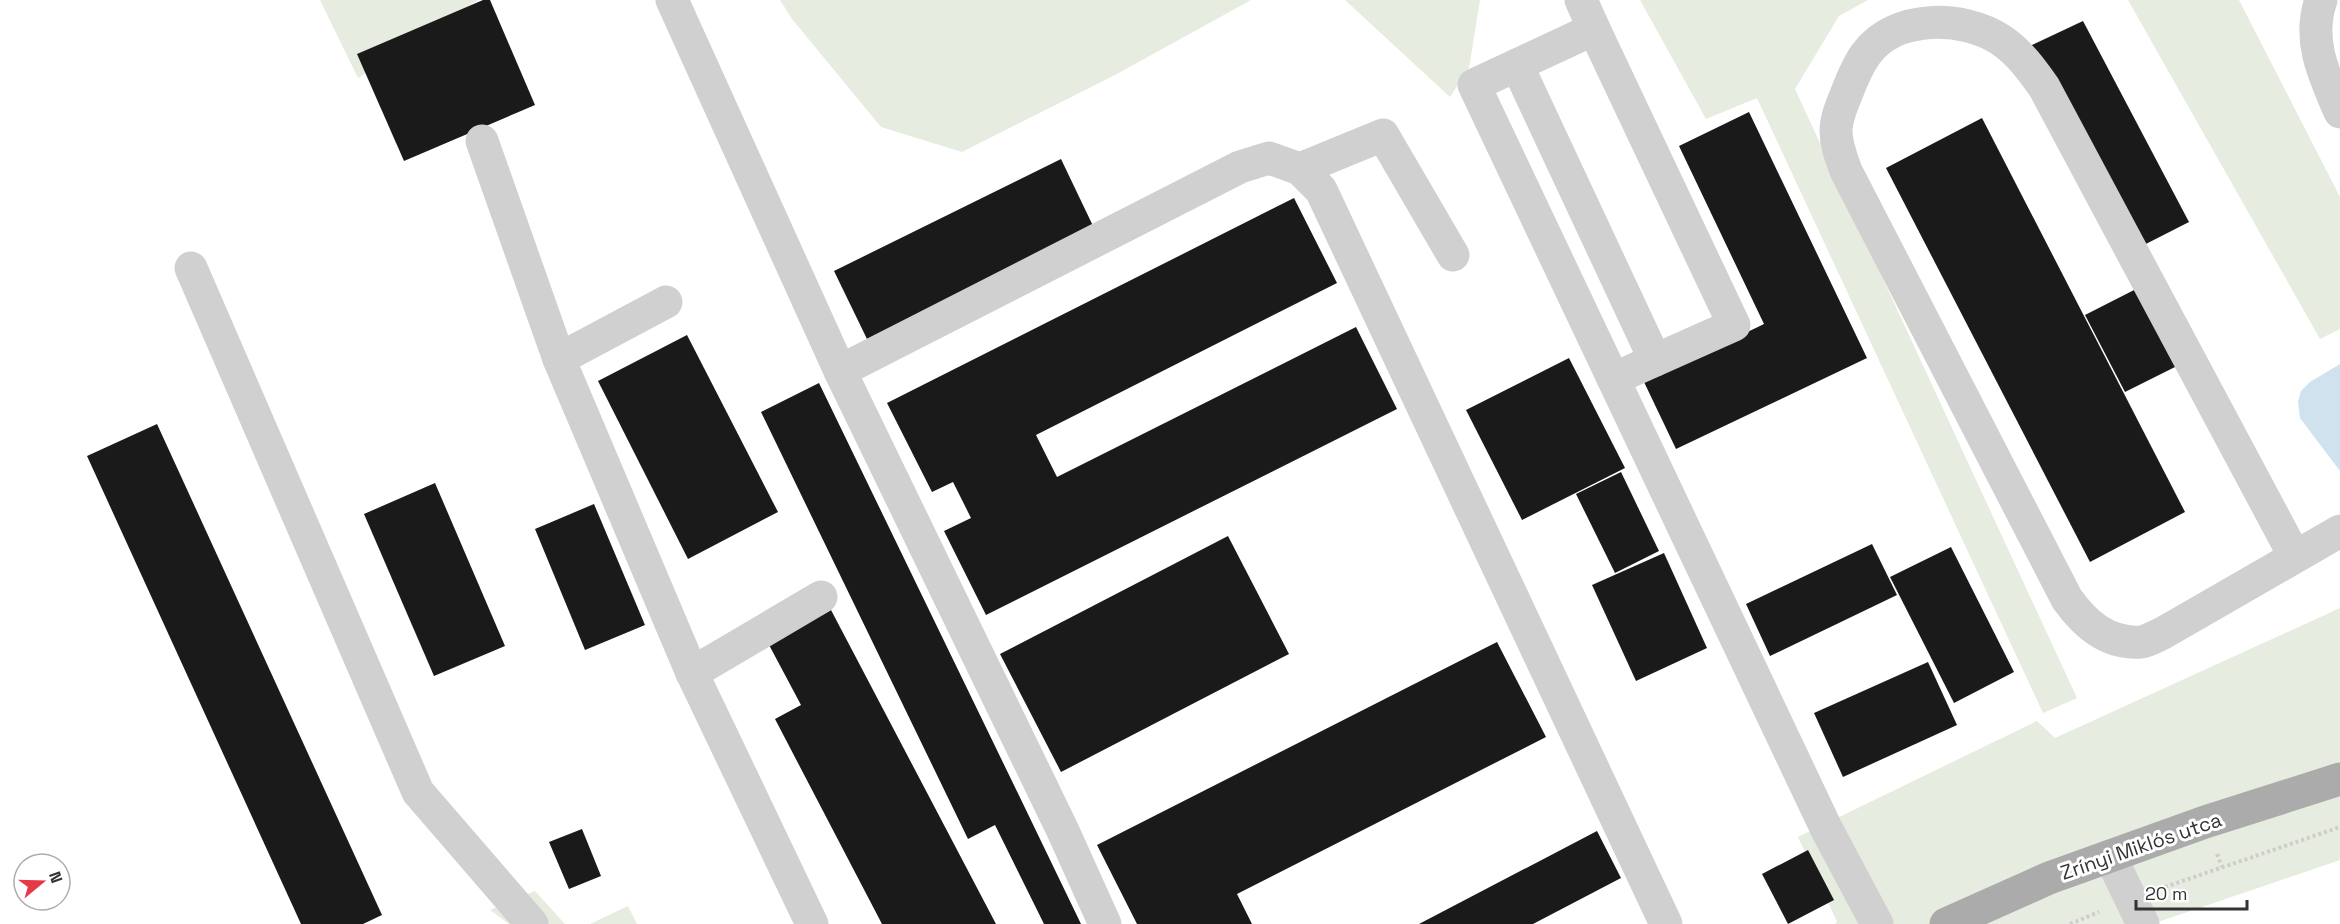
<svg xmlns="http://www.w3.org/2000/svg" width="2340" height="924" font-family="'Space Grotesk',sans-serif">
	<style>
		.green { fill: #e6ecdf }
		.water { fill: #cfe2ee }
		.building { fill: #1a1a1a }
		.lines { fill: none; stroke-linecap: round; stroke-linejoin: round }
		.path { stroke: #cdcdcd; stroke-width: 4; stroke-dasharray: 3 3; stroke-linecap: butt }
		.minor { stroke: #d0d0d0; stroke-width: 33 }
		.major { stroke: #ababab; stroke-width: 33 }
		.labels { text-anchor: middle; stroke-width: 6; stroke-linejoin: round; paint-order: stroke }
		.street-label { font-size: 20px; fill: #333; stroke: #fff }
	</style>
	<rect width="100%" height="100%" fill="#fff"/>
	<g class="green">
		<polygon points="320,0 478,0 358,78"/>
		<polygon points="780,0 1251,0 1115,75 962,152 881,127 792,19"/>
		<polygon points="1345,0 1480,0 1469,68 1450,97"/>
		<polygon points="1640,0 1868,0 1839,16 1795,89 2077,698 2043,713 1757,98 1706,119"/>
		<polygon points="2128,0 2239,0 2340,197 2340,329 2320,339"/>
		<polygon points="2340,608 2340,860 2152,924 1835,924 1837,922 1798,837 2037,721 2055,738"/>
		<polygon points="535,891 565,924 509,924 490,910"/>
		<polygon points="628,906 637,924 590,924"/>
	</g>
	<polygon class="water" points="2340,364 2340,471 2300,418 2298,402 2301,391 2310,382"/>
	<g class="building">
		<polygon points="483,0 490,0 535,105 404,161 357,54"/>
		<polygon points="2083,21 2189,222 2138,248 2030,46"/>
		<polygon points="1749,112 1867,358 1676,449 1644,382 1764,324 1679,146"/>
		<polygon points="1982,118 2185,512 2090,562 1886,168"/>
		<polygon points="1061,159 1094,228 867,339 834,271"/>
		<polygon points="1294,198 1337,283 1036,435 1057,477 1356,327 1397,409 986,615 944,531 971,518 953,482 932,492 887,403"/>
		<polygon points="2140,287 2179,365 2125,392 2085,315"/>
		<polygon points="687,335 778,512 688,559 598,381"/>
		<polygon points="1569,358 1625,468 1522,520 1466,410"/>
		<polygon points="819,383 1026,810 1081,924 1044,924 995,825 968,839 761,412"/>
		<polygon points="157,424 382,915 363,924 301,924 87,456"/>
		<polygon points="1621,472 1659,551 1615,573 1576,494"/>
		<polygon points="435,483 505,646 434,676 364,514"/>
		<polygon points="594,504 645,625 585,650 535,529"/>
		<polygon points="1228,536 1289,654 1061,772 1000,654"/>
		<polygon points="1872,544 1897,595 1770,656 1746,604"/>
		<polygon points="1951,547 2014,672 1954,703 1890,577"/>
		<polygon points="1664,553 1707,648 1636,681 1592,585"/>
		<polygon points="831,610 996,924 882,924 775,719 801,705 768,643"/>
		<polygon points="1497,642 1546,737 1237,894 1252,924 1137,924 1097,845"/>
		<polygon points="1928,662 1957,725 1843,777 1814,713"/>
		<polygon points="582,829 601,876 569,889 549,842"/>
		<polygon points="1597,831 1621,878 1533,924 1419,924"/>
		<polygon points="1808,850 1834,900 1788,924 1762,874"/>
	</g>
	<g class="lines">
		<g class="path">
			<polyline points="2217,854 2222,867"/>
			<polyline points="2165,887 2340,827"/>
			<polyline points="2070,924 2099,912"/>
		</g>
		<g class="minor">
			<polyline points="672,0 840,371 1063,831 1105,924"/>
			<polyline points="1581,0 1594,29"/>
			<path d="M2321,0C2307,40 2324,75 2340,112"/>
			<polyline points="1517,65 1655,360"/>
			<polyline points="482,141 559,359 692,673 812,924"/>
			<polyline points="1300,169 1383,135 1453,255"/>
			<polyline points="191,268 418,792 532,924"/>
			<polyline points="559,359 666,302"/>
			<polyline points="840,371 1240,167 1269,158 1300,169 1321,190 1666,924"/>
			<polyline points="1613,379 1734,325 1594,29 1474,85 1826,828 1877,924"/>
			<path d="M2295,557L2044,87C2032,70 2019,52 2001,40C1963,15 1895,14 1866,54C1857,66 1851,82 1846,95C1841,107 1836,119 1836,131C1836,145 1841,157 1846,171L2067,599C2085,624 2107,644 2141,642C2148,641 2156,636 2163,633L2340,531"/>
			<polyline points="692,673 821,597"/>
			<polyline points="2110,856 2143,924"/>
		</g>
		<polyline class="major" points="1946,924 2049,878 2205,822 2340,779"/>
	</g>
	<g class="labels">
		<g class="street-label">
			<text transform="translate(2141 846) rotate(-19)" y="7">Zrínyi Miklós utca</text>
		</g>
	</g>
	<g transform="translate(42 882) rotate(71)"><circle r="28" fill="#ffffff" stroke="#adadad" stroke-width="1.5"/>
	<path d="M0-4.5L10 22L0 15L-10 22Z" fill="#e63946"/>
	<text y="-9" font-size="16" font-weight="bold" text-anchor="middle" fill="#333333">N</text>
	</g>
	<path d="M2136 900v9h111v-9" fill="none" stroke="#333333" stroke-width="3"/>
	<text x="2145" y="900" font-size="18" fill="#333333" stroke="#ffffff" stroke-width="4.5" paint-order="stroke">20 m</text>
</svg>
